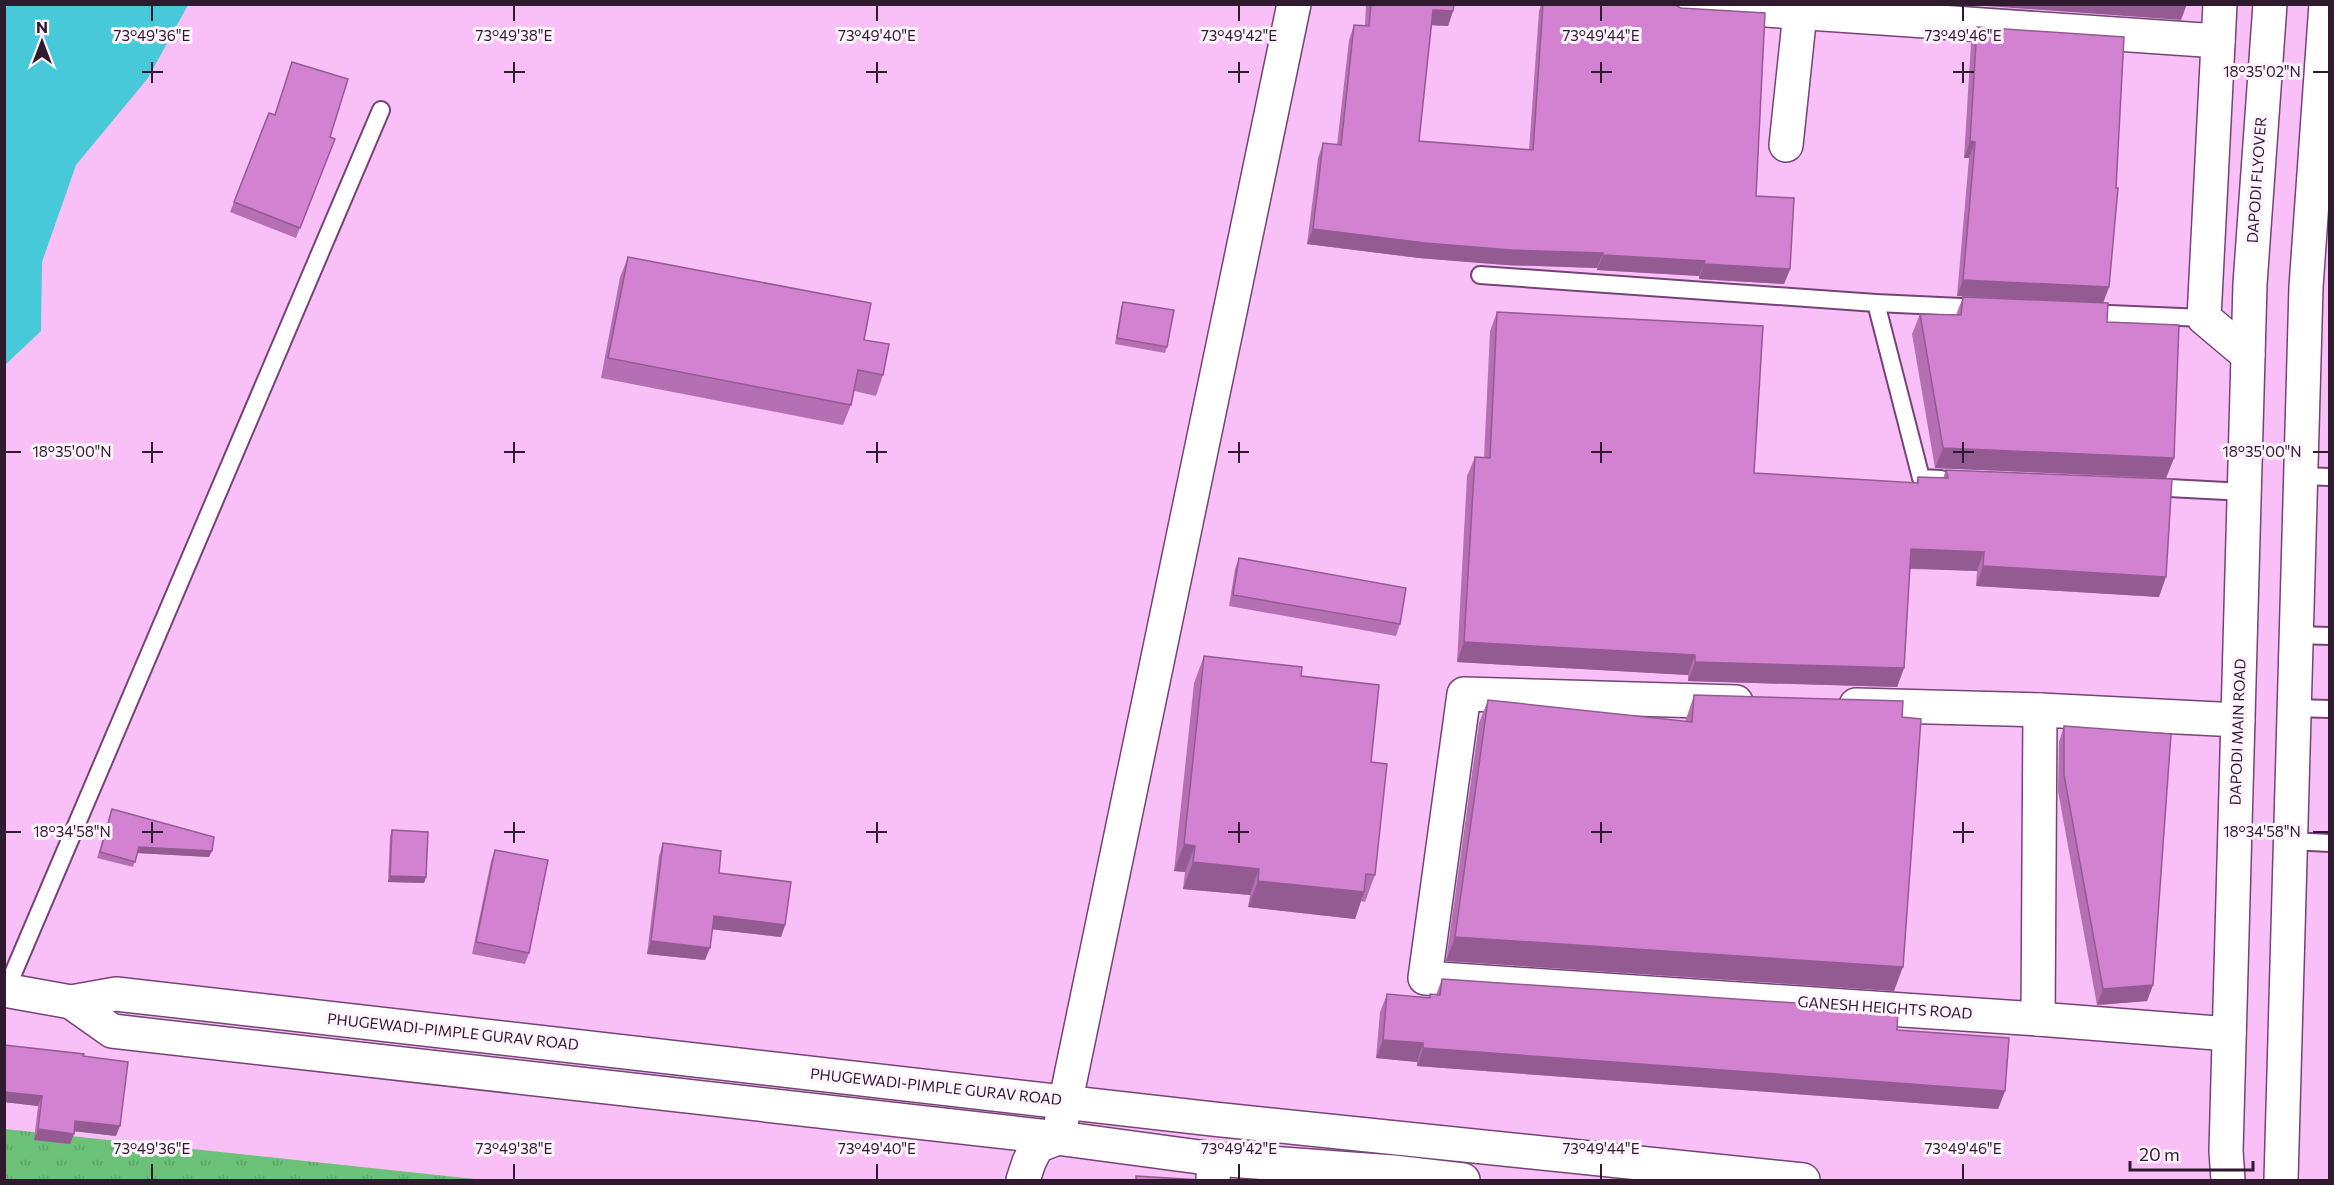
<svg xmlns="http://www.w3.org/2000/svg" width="2334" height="1185" font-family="Commissioner,sans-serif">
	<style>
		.grass { fill: url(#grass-tufts) }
		.water { fill: #47c9da }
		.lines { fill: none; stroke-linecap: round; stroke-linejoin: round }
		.lane-casing { stroke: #754475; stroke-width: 20 }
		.street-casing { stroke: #754475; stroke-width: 36 }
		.secondary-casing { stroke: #754475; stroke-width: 36 }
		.lane { stroke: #fff; stroke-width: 16 }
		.street { stroke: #fff; stroke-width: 33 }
		.secondary { stroke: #fff; stroke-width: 33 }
		.wall { fill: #b570b4 }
		.shaded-wall { fill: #935b92 }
		.building { fill: #d282d1; stroke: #935b92; stroke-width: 1.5 }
		.ticks { fill: none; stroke: #2f1a2f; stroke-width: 2 }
		.labels { text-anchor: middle; stroke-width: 6; stroke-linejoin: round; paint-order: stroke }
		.street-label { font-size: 15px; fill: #2f1a2f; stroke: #fff3fe }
		.ticks-label { font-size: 15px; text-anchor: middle; fill: #2f1a2f; stroke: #fff3fe; stroke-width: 6; stroke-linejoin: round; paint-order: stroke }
	</style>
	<defs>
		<pattern id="grass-tufts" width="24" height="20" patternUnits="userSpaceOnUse" patternTransform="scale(1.5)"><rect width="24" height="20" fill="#6cc178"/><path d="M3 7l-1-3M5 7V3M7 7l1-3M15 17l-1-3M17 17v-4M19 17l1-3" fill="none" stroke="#5ea568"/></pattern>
	</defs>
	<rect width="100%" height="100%" fill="#f9c0f8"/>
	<polygon class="grass" points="5,1129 484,1180 5,1180"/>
	<polygon class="water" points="5,4 188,5 148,78 76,165 42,262 41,331 5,365"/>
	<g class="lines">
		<g class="lane-casing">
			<g id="lane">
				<polyline points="1480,275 1876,303 1982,308"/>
				<polyline points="1876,303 1921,478 1941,479"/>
				<polyline points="2086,313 2204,318"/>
				<polyline points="2301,476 2330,477"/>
				<polyline points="2150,487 2245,492"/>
				<polyline points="2296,635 2330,636"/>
				<polyline points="2294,708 2330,709"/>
				<polyline points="2290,841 2330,843"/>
				<polyline points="6,990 381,110"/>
			</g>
		</g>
		<g class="street-casing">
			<g id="street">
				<polyline points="1677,4 2218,41"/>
				<polyline points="1786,145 1800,13"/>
				<polyline points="1736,702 1464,694 1425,978 2038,1019 2040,710"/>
				<polyline points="1856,705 2040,710 2238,720"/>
				<polyline points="2038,1019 2229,1034"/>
				<polyline points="1023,1180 1029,1162 1037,1146 1058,1138 1294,4"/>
				<polyline points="1213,1180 1214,1159"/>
			</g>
		</g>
		<g class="secondary-casing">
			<g id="secondary">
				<polyline points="2220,4 2204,318 2248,355"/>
				<polyline points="4,990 71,1002 116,994 1213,1119 1803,1180"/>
				<polyline points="71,1002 112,1031 1058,1138 1214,1159 1393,1172 1463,1180"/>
				<polyline points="2228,1180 2226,1151 2250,284 2270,4"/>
				<polyline points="2281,1180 2306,287 2326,4"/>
			</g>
		</g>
		<use href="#lane" class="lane"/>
		<use href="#street" class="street"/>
		<use href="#secondary" class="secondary"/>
	</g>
	<g class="wall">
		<polygon points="1366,4 1454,4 1453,11 1448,26 1431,25 1419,141 1529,150 1539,11 1541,4 1673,4 1756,196 1790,269 1784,284 1699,279 1699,276 1597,270 1597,268 1506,265 1419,258 1307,244 1318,158 1323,143 1337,145 1349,40 1354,25 1365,26"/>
		<polygon points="1977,27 2109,287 2103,303 1957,296 1969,158 1964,158 1971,43"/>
		<polygon points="330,137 335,139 296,238 230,212 234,202"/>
		<polygon points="628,257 864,340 883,375 876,396 854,391 851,405 843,425 601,378 620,277"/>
		<polygon points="1963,297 2107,322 2174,458 2166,478 1935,468 1912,334 1920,314 1956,315"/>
		<polygon points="1123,302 1167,347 1165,353 1115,344 1121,307"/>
		<polygon points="1497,312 1754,473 1916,483 1918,477 1943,478 1946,470 2159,597 1976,586 1977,571 1910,569 1904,668 1897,687 1688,681 1688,675 1457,662 1467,476 1475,457 1484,457 1490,331"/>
		<polygon points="1239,558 1400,624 1396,636 1229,606 1235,569"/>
		<polygon points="1204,656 1301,676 1371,762 1375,875 1365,902 1361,901 1355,919 1248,907 1250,895 1183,889 1185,872 1174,871 1194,683"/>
		<polygon points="1694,695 1902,717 1894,991 1446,961 1479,723 1488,700 1685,722"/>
		<polygon points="2064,726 2153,985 2147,1001 2097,1005 2058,791 2059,742"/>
		<polygon points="110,815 209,857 137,853 133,867 97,858"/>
		<polygon points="392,830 426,877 424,883 388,882 390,836"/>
		<polygon points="663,843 719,873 785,925 781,937 712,929 705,960 647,954 659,856"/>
		<polygon points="495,850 529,953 525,964 472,954 491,861"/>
		<polygon points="1442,979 1897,1030 2005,1091 1998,1109 1417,1066 1417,1062 1376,1058 1380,1012 1387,994 1429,998 1430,994 1436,995"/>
		<polygon points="4,1045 116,1136 74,1131 70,1144 34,1140 38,1106 4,1102"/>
	</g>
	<g class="shaded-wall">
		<polygon points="1959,4 2187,4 2181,20"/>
		<polygon points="1433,10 1453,11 1448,26 1428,25"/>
		<polygon points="1970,141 1975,142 1969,158 1964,158"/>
		<polygon points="1313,229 1603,253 1597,268 1506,265 1419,258 1307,244"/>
		<polygon points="1603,255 1705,261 1699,276 1597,270"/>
		<polygon points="1704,264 1790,269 1784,284 1699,279"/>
		<polygon points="1963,280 2109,287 2103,303 1957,296"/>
		<polygon points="1943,448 2174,458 2166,478 1935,468"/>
		<polygon points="1911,549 1984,552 1977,571 1904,568"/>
		<polygon points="1983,566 2166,577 2159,597 1976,586"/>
		<polygon points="1464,642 1695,655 1688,675 1457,662"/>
		<polygon points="1695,662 1904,668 1897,687 1688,681"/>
		<polygon points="1184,844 1195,846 1185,872 1174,871"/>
		<polygon points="139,847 212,851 209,857 137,853"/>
		<polygon points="1193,862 1259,869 1250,895 1183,889"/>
		<polygon points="390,876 426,877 424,883 388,882"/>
		<polygon points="1258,881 1364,892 1355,919 1248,907"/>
		<polygon points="714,916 785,925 781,937 709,929"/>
		<polygon points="1455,937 1903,967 1894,991 1446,961"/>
		<polygon points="651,941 710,948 705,960 647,954"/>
		<polygon points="2153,985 2147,1001 2097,1005 2103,989"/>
		<polygon points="1383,1040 1423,1043 1417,1062 1376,1058"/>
		<polygon points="1423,1048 2005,1091 1998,1109 1417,1066"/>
		<polygon points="4,1092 42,1096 38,1106 4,1102"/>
		<polygon points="75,1121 120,1126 116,1136 72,1131"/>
		<polygon points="38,1129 74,1134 70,1144 34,1140"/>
	</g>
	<g class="building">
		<polygon points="1371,4 1454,4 1453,11 1433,10 1419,141 1533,150 1543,4 1673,4 1681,8 1765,13 1756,196 1794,198 1790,269 1704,264 1705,261 1603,255 1603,253 1511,250 1425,243 1313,229 1323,143 1341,145 1354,25 1369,26"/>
		<polygon points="1977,27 2124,37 2116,188 2118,188 2109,287 1963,280 1975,142 1970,141"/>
		<polygon points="292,62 348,79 330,137 335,139 300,228 234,202 269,113 275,115"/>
		<polygon points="628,257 871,303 864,340 889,344 883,375 858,370 851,405 608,358"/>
		<polygon points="1963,297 2108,303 2107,322 2179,325 2174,458 1943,448 1920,314 1961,315"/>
		<polygon points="1123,302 1174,310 1167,347 1117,338"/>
		<polygon points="1497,312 1763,326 1754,473 1918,483 1918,477 1948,478 1946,470 2172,479 2166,577 1983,566 1984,552 1911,549 1904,668 1695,662 1695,655 1464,642 1475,457 1490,458"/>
		<polygon points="1239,558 1406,588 1400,624 1233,595"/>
		<polygon points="1204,656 1302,667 1301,676 1379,685 1371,762 1387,764 1375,875 1366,874 1364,892 1258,881 1259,869 1193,862 1195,846 1184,844"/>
		<polygon points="1694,695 1903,701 1902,717 1921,719 1903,967 1455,937 1488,700 1692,722"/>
		<polygon points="2064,726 2171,734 2153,985 2103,989 2064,775"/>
		<polygon points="112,809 214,837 212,851 139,847 135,862 100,852"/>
		<polygon points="392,830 428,832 426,877 390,876"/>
		<polygon points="663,843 721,851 719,873 791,882 785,925 714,916 710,948 651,941"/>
		<polygon points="495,850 548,860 529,953 476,942"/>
		<polygon points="1442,979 1898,1010 1897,1030 2009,1038 2005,1091 1423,1048 1423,1043 1383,1040 1387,994 1430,998 1430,994 1440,995"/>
		<polygon points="4,1045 84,1054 83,1056 128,1062 120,1126 75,1121 74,1134 38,1129 42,1096 4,1092"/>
		<polygon points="1136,1176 1201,1180 1136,1180"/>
	</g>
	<path class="ticks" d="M152,6V21M514,6V21M877,6V21M1239,6V21M1601,6V21M1963,6V21M152,62V83M514,62V83M877,62V83M1239,62V83M1601,62V83M1963,62V83M142,72H163M504,72H525M866,72H887M1228,72H1249M1591,72H1612M1953,72H1974M2313,72H2328M152,442V463M514,442V463M877,442V463M1239,442V463M1601,442V463M1963,442V463M6,452H21M142,452H163M504,452H525M866,452H887M1228,452H1249M1591,452H1612M1953,452H1974M2313,452H2328M152,822V843M514,822V843M877,822V843M1239,822V843M1601,822V843M1963,822V843M6,832H21M142,832H163M504,832H525M866,832H887M1228,832H1249M1591,832H1612M1953,832H1974M2313,832H2328M152,1164V1179M514,1164V1179M877,1164V1179M1239,1164V1179M1601,1164V1179M1963,1164V1179"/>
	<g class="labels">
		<g class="street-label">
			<text transform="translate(2257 180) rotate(-86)" y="5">DAPODI FLYOVER</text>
			<text transform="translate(2238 732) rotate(-88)" y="5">DAPODI MAIN ROAD</text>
			<text transform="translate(1885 1008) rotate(4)" y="5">GANESH HEIGHTS ROAD</text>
			<text transform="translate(453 1032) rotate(6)" y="5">PHUGEWADI-PIMPLE GURAV ROAD</text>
			<text transform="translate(936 1087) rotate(6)" y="5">PHUGEWADI-PIMPLE GURAV ROAD</text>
		</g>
	</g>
	<g class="ticks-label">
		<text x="152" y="41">73°49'36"E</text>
		<text x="514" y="41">73°49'38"E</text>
		<text x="877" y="41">73°49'40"E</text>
		<text x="1239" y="41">73°49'42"E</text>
		<text x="1601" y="41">73°49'44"E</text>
		<text x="1963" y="41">73°49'46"E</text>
		<text x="2262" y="77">18°35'02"N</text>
		<text x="72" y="457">18°35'00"N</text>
		<text x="2262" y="457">18°35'00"N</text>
		<text x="72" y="837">18°34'58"N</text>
		<text x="2262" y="837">18°34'58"N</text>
		<text x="152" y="1154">73°49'36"E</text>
		<text x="514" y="1154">73°49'38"E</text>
		<text x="877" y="1154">73°49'40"E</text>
		<text x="1239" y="1154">73°49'42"E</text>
		<text x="1601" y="1154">73°49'44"E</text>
		<text x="1963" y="1154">73°49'46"E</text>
	</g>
	<rect width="2334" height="1185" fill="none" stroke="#2f1a2f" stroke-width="12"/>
	<g transform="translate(42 42)" stroke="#fff3fe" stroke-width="4.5" paint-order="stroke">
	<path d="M0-4.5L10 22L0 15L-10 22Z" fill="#2f1a2f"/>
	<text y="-9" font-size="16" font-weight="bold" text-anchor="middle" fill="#2f1a2f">N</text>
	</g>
	<path d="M2130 1161v9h123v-9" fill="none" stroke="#2f1a2f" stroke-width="3"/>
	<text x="2139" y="1161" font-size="18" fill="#2f1a2f" stroke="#fff3fe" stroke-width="4.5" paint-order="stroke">20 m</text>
</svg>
